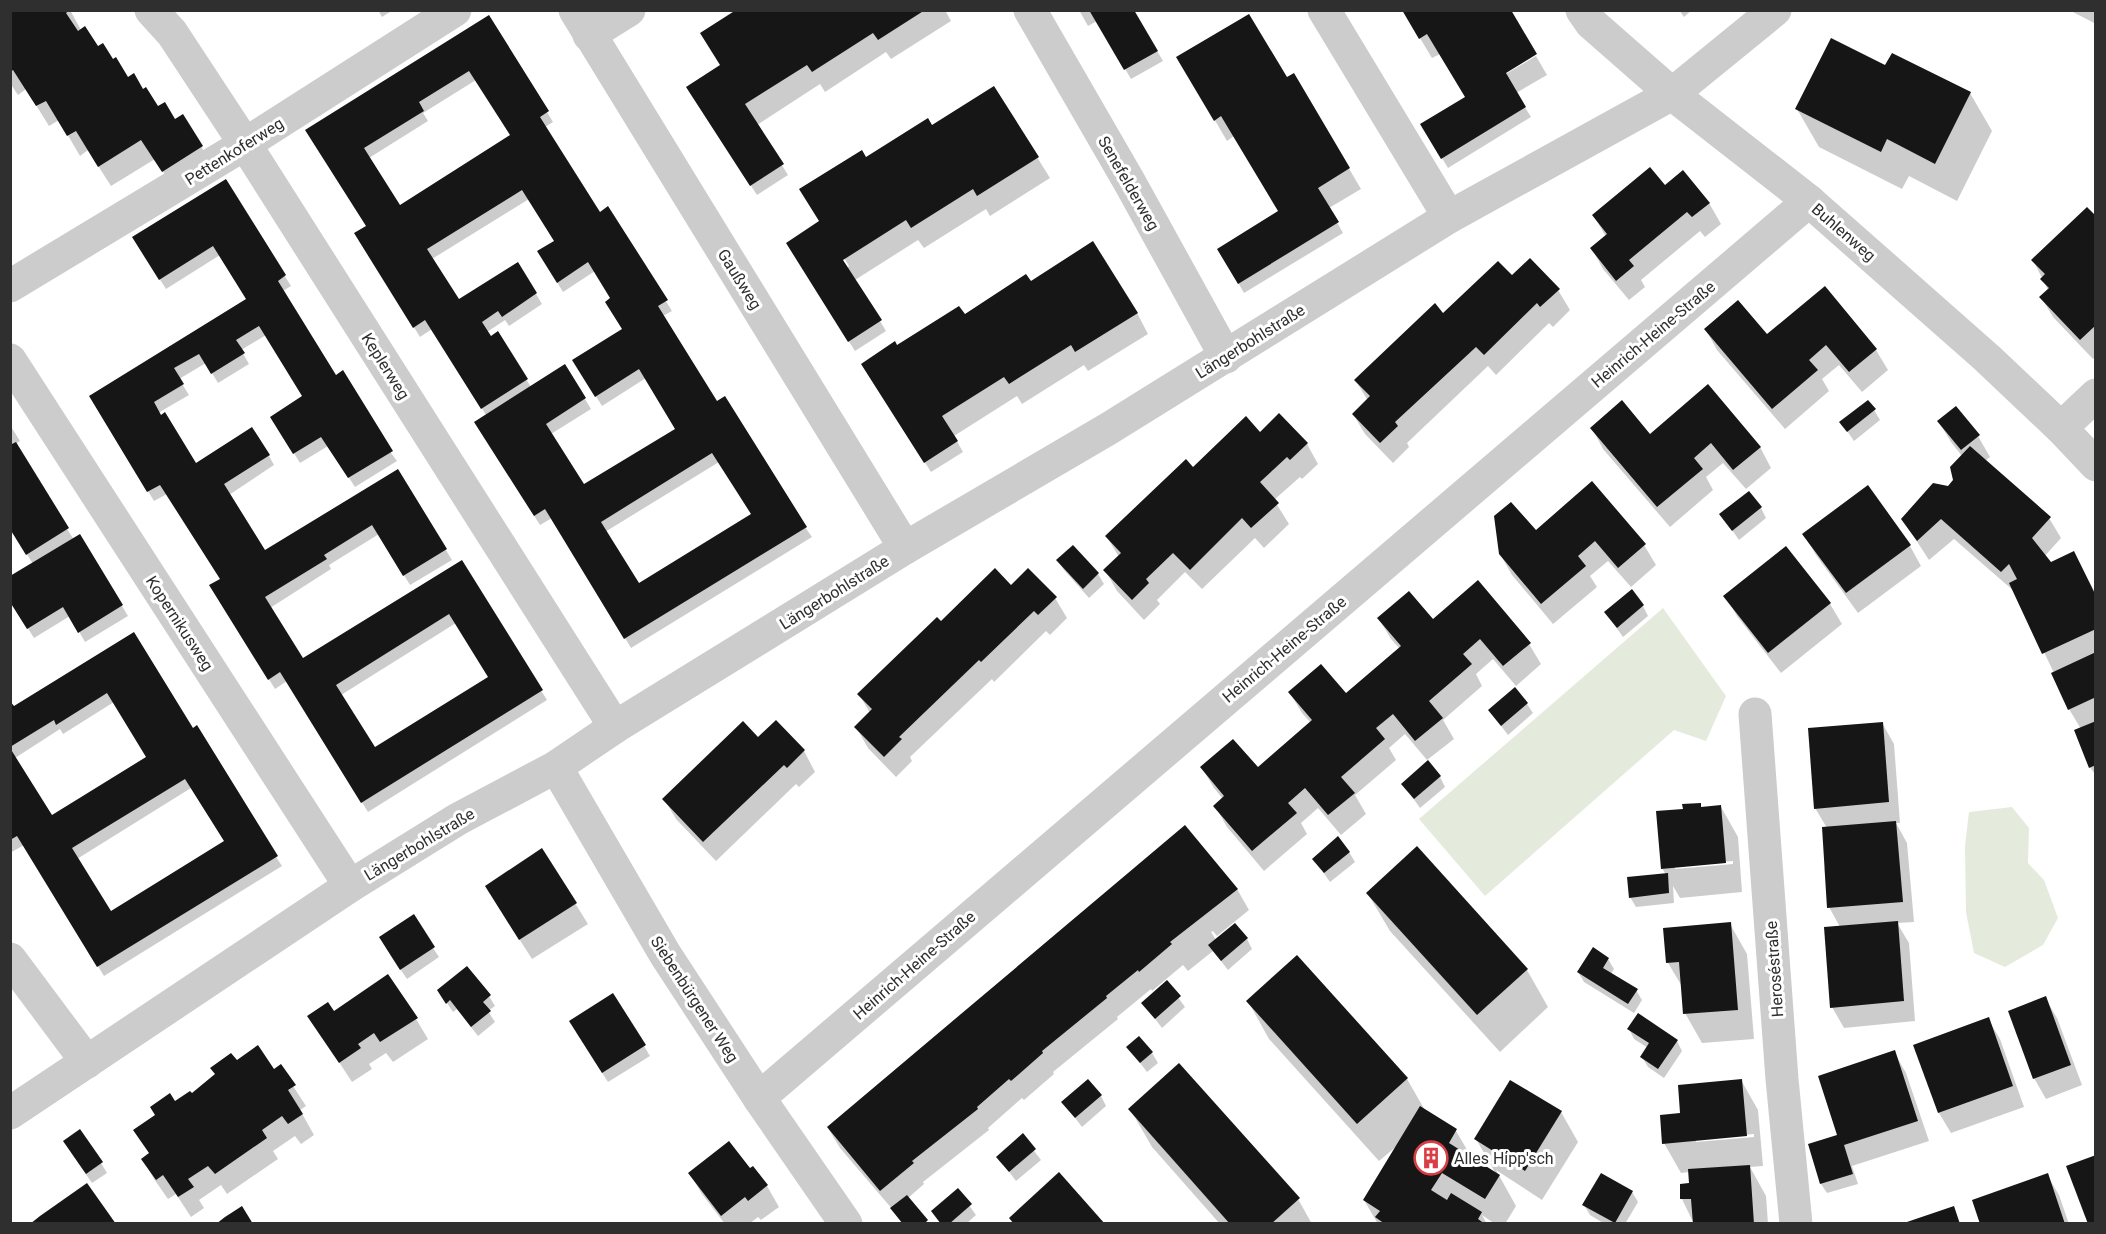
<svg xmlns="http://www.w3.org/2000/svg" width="2106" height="1234" font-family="Roboto,sans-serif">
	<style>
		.green { fill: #e4ebdd }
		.shadow { fill: #0003; fill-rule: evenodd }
		.building { fill: #161616; fill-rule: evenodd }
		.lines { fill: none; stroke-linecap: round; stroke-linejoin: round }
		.minor { stroke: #ccc; stroke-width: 33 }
		.labels { text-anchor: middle; stroke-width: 6; stroke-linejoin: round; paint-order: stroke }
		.street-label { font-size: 16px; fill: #2f2f2f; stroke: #fff }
		.poi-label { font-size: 16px; fill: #2f2f2f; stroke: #fff; text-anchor: start }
	</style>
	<rect width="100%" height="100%" fill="#fff"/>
	<g class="green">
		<polygon points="1663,608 1726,696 1706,741 1674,730 1485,896 1419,819"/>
		<polygon points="2012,807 2029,828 2028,863 2044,880 2058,918 2043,945 2005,967 1974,953 1966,912 1965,846 1969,812"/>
	</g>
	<g class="shadow">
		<polygon points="10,10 70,10 81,30 113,61 128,79 143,91 158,108 174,120 182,116 207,156 169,181 155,159 111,186 88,150 80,156 59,120 49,126 26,89 18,95 10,83"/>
		<polygon points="378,10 393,10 382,17"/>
		<polygon points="738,10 945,10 951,21 891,59 886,52 825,92 820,84 757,125 788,175 757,195 693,97 721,66"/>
		<polygon points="1079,10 1133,10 1163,61 1131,79 1097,21 1088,26"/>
		<polygon points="1403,10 1504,75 1536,56 1547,75 1516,93 1531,117 1448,168 1422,125 1467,98 1440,54 1432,58"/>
		<polygon points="1679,10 1692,10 1684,17"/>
		<polygon points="2069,10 2096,10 2096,24"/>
		<path d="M489,17L553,122L545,127L600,214L608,208L672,311L663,316L717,403L812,537L631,648L552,518L540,525L481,432L486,415L432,329L420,337L362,244L368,227L313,141ZM476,80L512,136L399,207L369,158L428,121L423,113ZM529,199L556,242L539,252L563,292L595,271L612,299L624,330L574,361L602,406L646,378L677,429L583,486L551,434L591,409L565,366L531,387L497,333L490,338L487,332L505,320L509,326L542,304L518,264L458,301L432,259ZM719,462L753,515L638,585L605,532Z"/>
		<polygon points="1892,55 1970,93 1992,131 1957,201 1909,176 1902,189 1819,147 1797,109 1886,67"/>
		<polygon points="1178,57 1286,79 1294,75 1361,189 1329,208 1343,233 1244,293 1219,249 1280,213 1234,136 1227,141"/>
		<path d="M994,88L1050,178L990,216L986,209L924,248L918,240L855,280L886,331L855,351L793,253L820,222L866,159L932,127ZM841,253L849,266L847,268L838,254Z"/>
		<path d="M225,181L291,286L283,291L336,378L397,461L355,487L328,446L300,463L272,417L304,397L266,335L241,350L249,364L218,383L206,363L179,379L189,395L158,413L195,465L269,456L274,465L229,495L265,552L397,471L452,560L410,585L379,534L329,565L331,569L270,608L302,660L461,562L547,700L368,812L287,681L275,689L217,595L222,580L167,494L154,501L91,397L248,300L220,255L166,289L140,248ZM456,623L490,677L374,749L341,695Z"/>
		<polygon points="1665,187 1709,203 1721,224 1705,237 1700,231 1641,280 1645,287 1629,300 1603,269 1592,249 1606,237 1594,216"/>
		<polygon points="2096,218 2096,356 2093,359 2053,317 2041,297 2048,290 2033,260"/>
		<polygon points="1512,277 1558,290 1570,310 1553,327 1549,323 1496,375 1488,366 1407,443 1409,447 1393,463 1365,434 1353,414 1368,401 1356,381 1443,315"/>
		<polygon points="1030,283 1137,313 1148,334 1088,371 1084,365 1022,404 1017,396 954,436 963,452 931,472 869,374 903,358 964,316"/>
		<polygon points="1706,330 1876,350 1888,370 1862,392 1839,365 1822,379 1829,391 1785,429 1717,350"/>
		<polygon points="1874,410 1880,420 1854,441 1841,422"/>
		<polygon points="1939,422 1978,436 1990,457 1985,461 2049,518 2061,538 2044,557 2050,564 2074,553 2096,594 2096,776 2090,767 2081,729 2069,709 2054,673 2015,592 1954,539 1929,560 1903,520 1948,487 1955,480 1962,456 1951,442"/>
		<polygon points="10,425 20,441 15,444 74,540 80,536 128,616 85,642 70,616 34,638 10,600 33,564 10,527"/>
		<polygon points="1592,428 1760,447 1771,468 1746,489 1723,463 1706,477 1713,490 1670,527 1603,449"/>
		<polygon points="1260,434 1307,444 1318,464 1302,479 1300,477 1274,500 1289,524 1264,548 1255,538 1202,589 1185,572 1157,600 1160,604 1144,620 1117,591 1105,570 1119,557 1107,537 1193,469"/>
		<polygon points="1867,487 1910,546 1921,566 1858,613 1816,555 1804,534"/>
		<polygon points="1761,508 1766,518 1739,540 1721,514"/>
		<polygon points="1536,532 1644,545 1656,565 1631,587 1608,561 1590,576 1597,587 1553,624 1512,575 1500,554"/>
		<polygon points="1073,547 1098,574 1104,584 1089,598 1064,570 1058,560"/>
		<polygon points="1786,548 1830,604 1842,624 1781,673 1737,616 1725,596"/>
		<polygon points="1011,587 1055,598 1067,618 1050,635 1046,631 994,682 992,679 910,757 912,761 896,777 868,748 856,727 870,713 859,694 941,623"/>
		<polygon points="1643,606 1648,616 1623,637 1606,613"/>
		<polygon points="1379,619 1433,621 1529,644 1541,664 1516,686 1493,659 1476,674 1482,686 1443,720 1454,739 1427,760 1405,734 1389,748 1396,760 1355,795 1366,814 1341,835 1318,808 1301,823 1307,834 1264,871 1227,827 1215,806 1223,799 1214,788 1202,768 1258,769 1311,723 1302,713 1290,693 1346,695 1400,649 1391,639"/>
		<path d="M134,634L192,730L282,866L104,976L24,845L10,853V704L13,708ZM114,702L148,758L51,817L15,758L60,729L63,734ZM191,788L225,842L110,913L77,859Z"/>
		<polygon points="1527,704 1533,713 1508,735 1489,710"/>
		<polygon points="1882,723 1894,744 1900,823 1896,823 1907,843 1914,922 1897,923 1909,943 1915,1021 1844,1028 1832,1007 1840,927 1829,907 1827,828 1815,808"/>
		<polygon points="758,739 804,751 815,772 799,787 796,784 716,861 676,819 664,799"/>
		<polygon points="1440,777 1445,787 1420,808 1403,784"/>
		<path d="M1700,804L1702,808L1721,807L1738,837L1742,892L1680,898L1673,886L1674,903L1636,907L1630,897L1666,875L1662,868L1684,810ZM1733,861V864L1675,869V866Z"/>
		<polygon points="542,850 588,924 532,959 498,906"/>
		<polygon points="1349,852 1355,862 1330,882 1314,859"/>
		<polygon points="1237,889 1249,910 1217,936 1213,931 1211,932 1216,940 1247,939 1252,949 1228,970 1213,951 1188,971 1183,965 1152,991 1151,989 1117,1017 1118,1019 1053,1072 1054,1074 1024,1100 1022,1098 988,1128 989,1130 923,1182 924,1184 908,1198 928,1224 902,1224 893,1210 840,1148 828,1128"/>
		<polygon points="1368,894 1527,970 1548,1007 1500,1052 1390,931"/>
		<polygon points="1730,924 1747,954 1754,1039 1702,1043 1685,1013 1683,988 1668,963"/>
		<polygon points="386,948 433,948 439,957 407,979"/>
		<polygon points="1297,957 1407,1079 1426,1112 1456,1131 1473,1160 1496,1174 1476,1139 1561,1112 1578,1142 1542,1200 1496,1170 1516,1206 1505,1224 1495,1224 1482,1215 1487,1224 1378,1224 1364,1200 1398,1145 1379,1161 1269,1039 1248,1001"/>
		<polygon points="1608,959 1614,969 1611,974 1636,990 1642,1000 1634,1013 1584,982 1578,972"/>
		<polygon points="1167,982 1185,1007 1162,1028 1143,1003"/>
		<polygon points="489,996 495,1006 488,1011 495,1022 478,1036 457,1009 453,1012 445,1000"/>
		<polygon points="2045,998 2057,1018 2082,1085 2046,1099 2034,1078"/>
		<polygon points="309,1016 416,1019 428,1039 393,1062 386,1053 369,1064 372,1069 352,1082"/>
		<polygon points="1988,1019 2000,1039 2024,1107 1951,1133 1939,1113 1915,1045"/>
		<polygon points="1629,1029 1677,1041 1682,1051 1664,1078 1648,1067 1642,1057 1648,1048 1634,1039"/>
		<polygon points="576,1032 644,1046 650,1056 608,1082"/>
		<polygon points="1128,1047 1152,1053 1158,1063 1147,1072"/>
		<polygon points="1894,1052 1906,1073 1929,1141 1852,1166 1858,1184 1827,1193 1821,1184 1839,1136"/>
		<polygon points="236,1063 274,1071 280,1066 306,1106 300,1110 314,1135 301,1144 295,1136 273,1151 278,1159 227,1194 221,1185 199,1200 204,1208 191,1217 176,1194 168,1199 154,1179 143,1159 150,1154 135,1130 175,1103 192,1095"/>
		<path d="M1741,1080L1758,1110L1763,1166L1750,1167L1766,1196L1768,1224H1694L1682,1199L1690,1185L1689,1172L1681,1173L1664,1143L1682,1115ZM1754,1134V1137L1696,1142V1139Z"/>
		<polygon points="1101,1096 1106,1106 1082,1127 1063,1102"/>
		<polygon points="1130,1109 1298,1199 1312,1224 1220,1224 1152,1147"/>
		<polygon points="1022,1135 1041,1160 1016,1181 998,1157"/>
		<polygon points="70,1151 101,1163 107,1173 92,1183"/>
		<polygon points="753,1168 767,1186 779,1207 761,1220 758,1217 749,1224 725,1224 702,1194 690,1174 750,1171"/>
		<polygon points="2047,1175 2059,1195 2069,1224 1982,1224"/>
		<polygon points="958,1190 976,1215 966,1224 941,1224 933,1211"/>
		<polygon points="1632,1192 1638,1202 1625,1224 1605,1224 1590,1215 1584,1205"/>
	</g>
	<g class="building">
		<polygon points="10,10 70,10 66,13 78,31 85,26 98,46 103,43 113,59 116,57 128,77 134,73 143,89 146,87 158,106 165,102 175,119 183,114 203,146 162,172 141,140 98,167 76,131 67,136 46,101 36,106 13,70 10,72"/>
		<polygon points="736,10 925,10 878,40 873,33 812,72 807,65 745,104 784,164 750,186 686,87 720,65 700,33"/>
		<polygon points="1089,10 1134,10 1158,51 1124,70"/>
		<polygon points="1402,10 1511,10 1537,54 1506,73 1526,107 1441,159 1420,124 1465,97 1427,34 1419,39"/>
		<polygon points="1249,14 1287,77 1294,73 1350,168 1318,188 1339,222 1238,284 1217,249 1278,211 1221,116 1214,121 1176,57"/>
		<path d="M489,15L549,111L540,117L600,212L608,206L668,300L658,306L717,401L725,396L807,527L624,639L545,509L534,516L474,422L565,364L586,398L546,424L584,484L675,429L639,369L595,397L572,360L622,329L605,302L610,298L588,262L557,283L537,251L554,241L522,190L427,249L459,299L518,262L537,293L502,317L498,311L482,322L491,336L498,331L528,379L481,409L425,320L413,328L354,233L366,226L305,130ZM469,71L510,135L400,205L364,148L424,111L419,102ZM712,453L751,514L639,583L601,522Z"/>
		<polygon points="1831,38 1885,65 1892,53 1971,92 1935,164 1887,139 1881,152 1795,109"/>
		<polygon points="994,86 1039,157 977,196 973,189 911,228 906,220 843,260 882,320 848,342 786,243 819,221 799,189 862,150 866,157 928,118 932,125"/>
		<polygon points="1650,167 1665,185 1683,170 1710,203 1692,217 1687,212 1629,260 1634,266 1616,281 1590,248 1607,234 1592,215"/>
		<path d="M226,179L286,275L278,281L336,375L343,370L393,451L348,478L321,437L293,454L270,417L302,396L259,326L236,340L245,353L211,374L199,354L174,368L184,384L154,402L161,415L165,412L196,463L252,427L270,455L224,484L265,550L398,469L447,549L403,576L372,525L324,555L327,559L265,597L303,658L462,560L543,690L361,803L280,672L268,680L209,585L220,579L160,485L147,492L89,396L246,299L213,246L159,280L132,237ZM449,614L488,677L375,747L336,685Z"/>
		<polygon points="2087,207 2096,216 2096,325 2080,340 2039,297 2049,288 2040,279 2045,274 2031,260"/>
		<polygon points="1093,241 1138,313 1075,352 1071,345 1009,384 1004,377 942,416 958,441 924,463 861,364 895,341 897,345 959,306 965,314 1026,274 1031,281"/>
		<polygon points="1530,258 1560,289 1540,307 1537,303 1484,355 1476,347 1395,422 1398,426 1380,443 1352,414 1370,396 1354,380 1435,303 1443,313 1498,261 1512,275"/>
		<polygon points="1825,286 1877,349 1849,372 1826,345 1809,360 1818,370 1772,409 1704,329 1738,300 1767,334"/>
		<polygon points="1708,384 1761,447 1733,470 1711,443 1694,458 1703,469 1657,507 1590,428 1622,400 1650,434"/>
		<polygon points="1868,400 1876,409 1847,432 1839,422"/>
		<polygon points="1956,406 1980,435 1961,450 1937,421"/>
		<polygon points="1279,413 1308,443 1290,460 1287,457 1260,482 1279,503 1251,528 1242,518 1190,570 1173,553 1146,579 1149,583 1132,600 1103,570 1121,553 1105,536 1186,459 1193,467 1246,416 1260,432"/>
		<polygon points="16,442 69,528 26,555 10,529 10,445"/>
		<polygon points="1970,446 2051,517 2032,538 2051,562 2074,551 2096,596 2096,629 2042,654 2009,583 2017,579 2009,564 2001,572 1941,519 1917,541 1901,519 1933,483 1948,486 1953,480 1950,467"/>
		<polygon points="1592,481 1646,544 1618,568 1595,541 1578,556 1586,566 1541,604 1499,554 1494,516 1511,502 1536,530"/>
		<polygon points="1868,485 1911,545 1846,593 1802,534"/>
		<polygon points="1749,491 1762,507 1732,531 1719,514"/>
		<polygon points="80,534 123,605 78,633 63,607 27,629 10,602 10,576"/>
		<polygon points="1073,545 1099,573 1083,589 1056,560"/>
		<polygon points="1786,546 1831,603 1768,653 1723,596"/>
		<polygon points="995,568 1011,585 1028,568 1057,597 1038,615 1034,611 981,662 979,660 899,737 902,739 884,757 854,727 872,709 857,694 937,617 941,621"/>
		<polygon points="1478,580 1531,643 1503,666 1480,639 1463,654 1472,664 1429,701 1443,718 1415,741 1393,714 1376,728 1385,739 1341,777 1355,793 1328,815 1305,788 1288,803 1297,813 1252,851 1213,806 1224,796 1200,767 1233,739 1258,767 1312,720 1288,692 1321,664 1346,693 1401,646 1377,618 1409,591 1433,619"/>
		<polygon points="1632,589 1644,605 1617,628 1604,612"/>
		<path d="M134,632L193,728L197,725L278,856L97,967L17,836L10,840V748L52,815L146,757L107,693L56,725L54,720L10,747V701L14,706ZM185,779L224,841L111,911L72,848Z"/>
		<polygon points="2096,652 2096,697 2068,710 2051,673"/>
		<polygon points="1515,687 1528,703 1501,726 1488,710"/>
		<polygon points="776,720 805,750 787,768 784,765 703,842 662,799 743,721 758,737"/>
		<polygon points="2096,721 2096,765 2089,768 2074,730"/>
		<polygon points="1883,722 1889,802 1814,809 1808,728"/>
		<polygon points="1428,760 1441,776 1414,799 1401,784"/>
		<polygon points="1701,803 1701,807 1721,805 1726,863 1661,869 1656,811 1683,809 1682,804"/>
		<polygon points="1896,821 1903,902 1827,908 1822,827"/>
		<polygon points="1185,825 1238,889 1170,942 1172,944 1139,972 1138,970 1106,996 1107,998 1042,1051 1043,1053 1011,1081 1009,1079 977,1107 978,1109 912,1161 914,1163 880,1191 827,1127"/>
		<polygon points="1338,836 1350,852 1324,873 1312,859"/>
		<polygon points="1417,846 1528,969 1477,1015 1366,893"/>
		<polygon points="542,848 577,903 519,940 485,886"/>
		<polygon points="1668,873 1669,893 1629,898 1627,877"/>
		<polygon points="414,914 435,947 400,970 379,937"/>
		<polygon points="1898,921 1904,1001 1830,1008 1824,927"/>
		<polygon points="1731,922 1738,1010 1683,1014 1679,962 1666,963 1663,928"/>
		<polygon points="1235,923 1248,938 1221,961 1208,945"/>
		<polygon points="1593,947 1609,958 1603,968 1638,989 1628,1004 1577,972"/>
		<polygon points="1297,955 1408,1078 1357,1124 1246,1001"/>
		<polygon points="467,966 491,995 483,1002 491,1011 471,1027 450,1000 446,1004 437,990"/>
		<polygon points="388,974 418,1018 380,1042 374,1033 358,1044 361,1048 339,1063 307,1016 328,1002 334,1011"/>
		<polygon points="1167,980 1181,996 1155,1019 1141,1003"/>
		<polygon points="613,993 646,1045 602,1073 569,1021"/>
		<polygon points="2046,996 2071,1065 2033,1079 2008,1011"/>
		<polygon points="1638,1013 1678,1040 1658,1069 1640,1057 1649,1043 1627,1029"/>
		<polygon points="1989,1017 2013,1086 1938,1113 1913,1045"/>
		<polygon points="1139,1036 1153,1052 1140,1063 1126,1047"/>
		<polygon points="258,1045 274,1069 281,1064 296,1085 288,1090 303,1114 288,1124 282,1116 262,1130 267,1138 215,1174 208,1166 188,1179 194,1187 178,1197 163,1175 156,1180 141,1159 149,1153 133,1130 155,1115 150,1107 170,1093 175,1101 190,1091 192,1093 215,1074 210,1068 231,1053 237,1060"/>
		<polygon points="1895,1050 1918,1121 1844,1145 1853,1174 1820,1184 1808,1144 1837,1135 1818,1076"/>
		<polygon points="1179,1063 1300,1198 1271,1224 1230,1224 1128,1109"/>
		<polygon points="1088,1079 1102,1095 1075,1118 1061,1102"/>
		<polygon points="1742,1079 1747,1136 1662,1144 1660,1115 1680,1113 1678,1085"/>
		<polygon points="1510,1080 1562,1111 1525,1171 1474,1139"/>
		<polygon points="1420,1106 1457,1129 1449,1143 1500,1175 1485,1199 1442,1173 1431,1190 1447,1200 1451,1193 1482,1212 1478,1219 1485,1224 1385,1224 1375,1217 1380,1211 1363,1200"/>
		<polygon points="80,1129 103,1162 86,1174 63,1141"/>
		<polygon points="1023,1133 1036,1149 1009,1172 996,1157"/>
		<polygon points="729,1141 750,1168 753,1166 768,1185 748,1201 745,1197 721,1216 688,1173"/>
		<polygon points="2096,1155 2096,1224 2088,1224 2066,1166"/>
		<polygon points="1750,1165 1754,1224 1693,1224 1691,1199 1680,1199 1680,1184 1689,1183 1688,1169"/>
		<polygon points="1059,1172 1105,1224 1014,1224 1009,1218"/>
		<polygon points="1601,1173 1633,1191 1615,1223 1582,1205"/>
		<polygon points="2048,1173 2065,1224 1980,1224 1972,1200"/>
		<polygon points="87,1183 116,1224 30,1224 40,1216"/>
		<polygon points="958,1188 972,1204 949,1224 941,1224 931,1211"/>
		<polygon points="907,1195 928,1220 924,1224 903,1224 890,1208"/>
		<polygon points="242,1206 253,1224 216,1224 225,1217"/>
		<polygon points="1954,1206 1960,1224 1904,1224 1904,1223"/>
	</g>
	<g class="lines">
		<g class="minor">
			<polyline points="151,10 172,33 245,144 615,727"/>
			<polyline points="575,10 905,548"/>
			<polyline points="1030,10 1130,183 1226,357"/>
			<polyline points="1324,10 1449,217"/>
			<polyline points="1582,10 1591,23 1672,94 1809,201 1987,358 2061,428 2096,465"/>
			<polyline points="589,35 629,10"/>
			<polyline points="10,286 245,144 455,10"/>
			<polyline points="10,360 350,886"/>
			<polyline points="2061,428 2096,395"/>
			<polyline points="1755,714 1782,1079 1796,1224"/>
			<polyline points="556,767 665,954 759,1098 846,1224"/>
			<polyline points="10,959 87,1062"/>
			<polyline points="759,1098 1809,201"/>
			<polyline points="10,1113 350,886 458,819 556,767 615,727 905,548 1108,429 1449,217 1672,94 1775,10"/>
		</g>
	</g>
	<defs>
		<g id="building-ring" transform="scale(1.725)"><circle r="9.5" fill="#fff" stroke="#d93d45" stroke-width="1.5"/><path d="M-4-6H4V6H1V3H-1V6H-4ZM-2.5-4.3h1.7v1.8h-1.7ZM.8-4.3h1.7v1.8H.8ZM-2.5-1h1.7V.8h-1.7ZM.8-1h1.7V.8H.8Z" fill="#d93d45"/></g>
	</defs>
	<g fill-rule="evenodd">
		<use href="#building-ring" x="1431" y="1158"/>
	</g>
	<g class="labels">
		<g class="street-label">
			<text transform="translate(234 151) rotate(-32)" y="6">Pettenkoferweg</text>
			<text transform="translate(1129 183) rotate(60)" y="6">Senefelderweg</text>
			<text transform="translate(1844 232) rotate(41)" y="6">Buhlenweg</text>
			<text transform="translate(740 279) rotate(58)" y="6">Gaußweg</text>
			<text transform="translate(1653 334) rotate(-40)" y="6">Heinrich-Heine-Straße</text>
			<text transform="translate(1250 341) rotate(-32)" y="6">Längerbohlstraße</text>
			<text transform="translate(386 366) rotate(58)" y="6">Keplerweg</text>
			<text transform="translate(834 592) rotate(-32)" y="6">Längerbohlstraße</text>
			<text transform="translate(180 623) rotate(57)" y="6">Kopernikusweg</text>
			<text transform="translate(1284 649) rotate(-40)" y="6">Heinrich-Heine-Straße</text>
			<text transform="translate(419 844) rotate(-31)" y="6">Längerbohlstraße</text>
			<text transform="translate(914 965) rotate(-41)" y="6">Heinrich-Heine-Straße</text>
			<text transform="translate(1774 969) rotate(-94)" y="6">Heroséstraße</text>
			<text transform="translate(695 999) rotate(57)" y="6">Siebenbürgener Weg</text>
		</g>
		<g class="poi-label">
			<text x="1454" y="1164">Alles Hipp'sch</text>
		</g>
	</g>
	<rect width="2106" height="1234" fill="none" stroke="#2f2f2f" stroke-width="24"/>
</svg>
